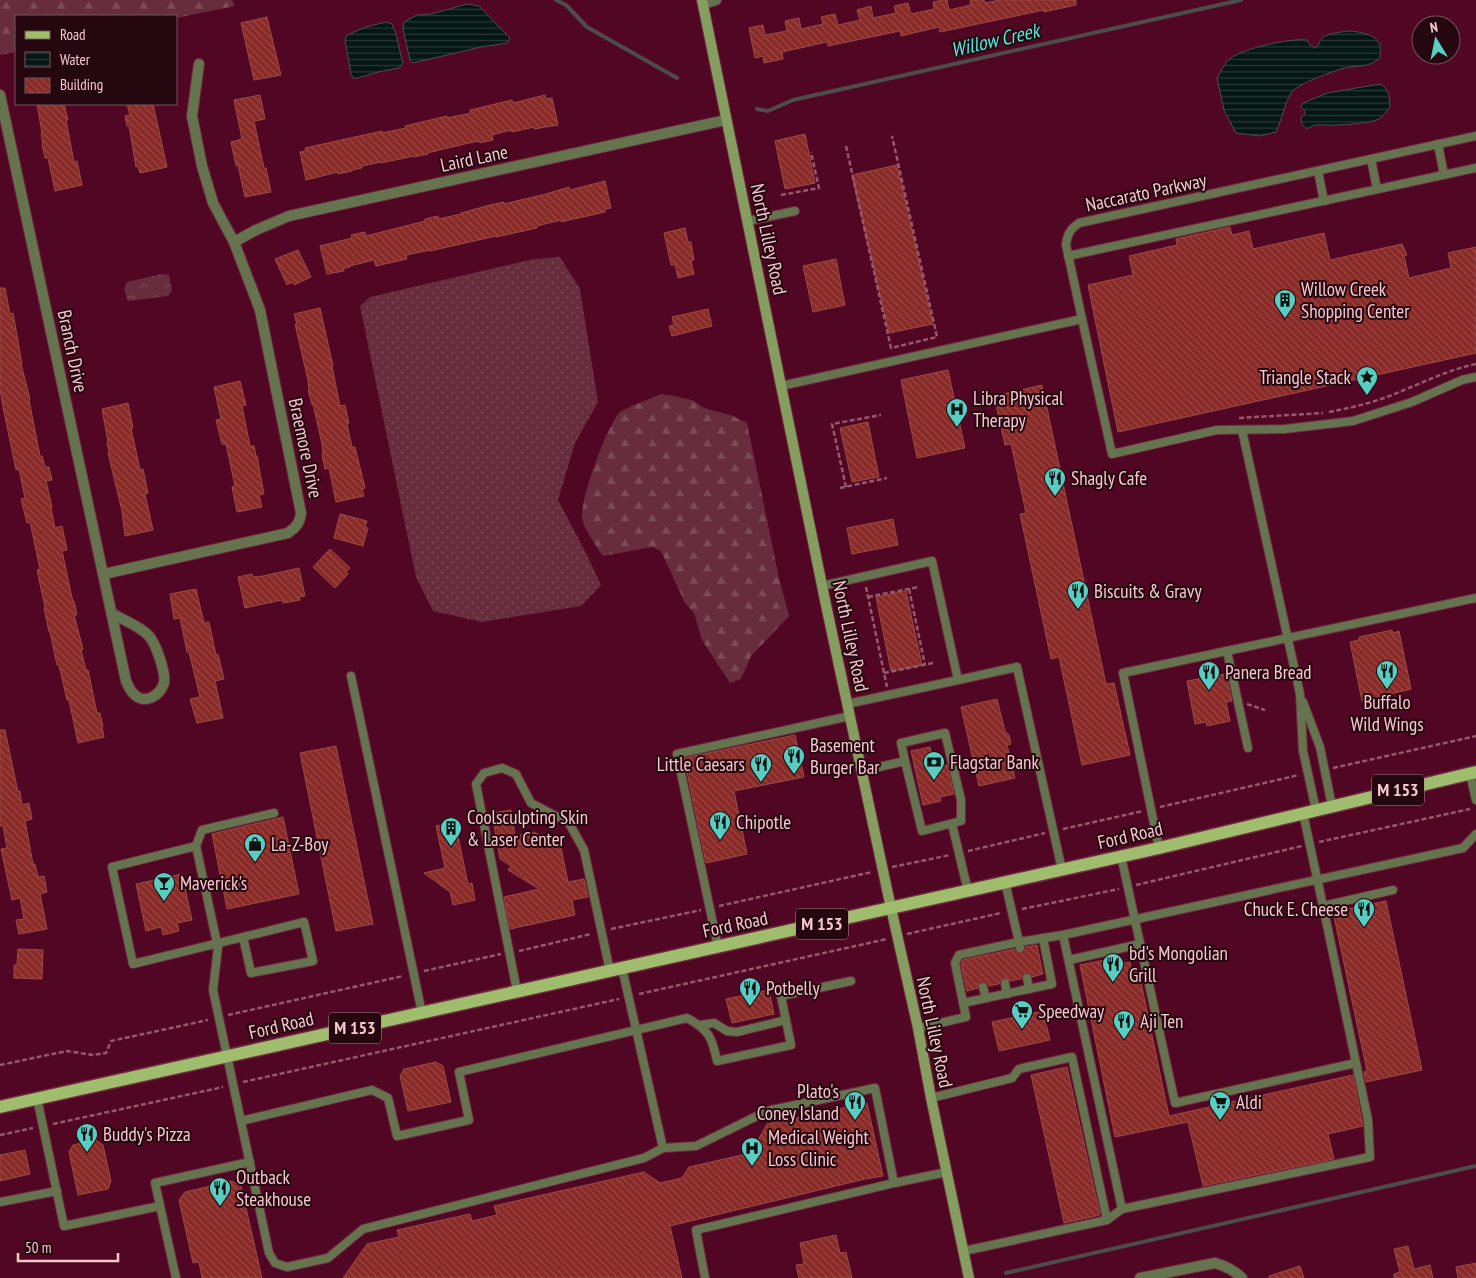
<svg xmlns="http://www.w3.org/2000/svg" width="1476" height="1278" font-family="'PT Sans Narrow',sans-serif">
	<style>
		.grass { fill: url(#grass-dots) }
		.forest { fill: url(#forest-firs) }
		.park { fill: url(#park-crowns) }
		.water { fill: url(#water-rules); stroke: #4d4c4d }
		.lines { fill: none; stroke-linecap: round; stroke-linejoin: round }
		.stream { stroke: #4d4c4d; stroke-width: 4 }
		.building { fill: url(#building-back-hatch); stroke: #994b45 }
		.lane-casing { stroke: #6f2a42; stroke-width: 10 }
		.street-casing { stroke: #6f2a42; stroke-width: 12 }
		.secondary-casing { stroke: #6f2a42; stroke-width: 12 }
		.primary-casing { stroke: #6f2a42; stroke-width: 15 }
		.path { stroke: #97586c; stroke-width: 2.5; stroke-dasharray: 5 2.5; stroke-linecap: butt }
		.lane { stroke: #65744e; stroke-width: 8 }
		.street { stroke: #65744e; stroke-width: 10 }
		.secondary { stroke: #869d60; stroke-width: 10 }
		.primary { stroke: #9fbd6d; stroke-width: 12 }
		.labels { text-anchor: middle; stroke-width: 4; stroke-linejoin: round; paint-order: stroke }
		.shield { fill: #25070f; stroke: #b78e96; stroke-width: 1 }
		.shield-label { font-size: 18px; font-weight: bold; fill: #f6c8d0 }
		.street-label { font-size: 19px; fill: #f6c8d0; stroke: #25070f }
		.poi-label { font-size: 19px; fill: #f6c8d0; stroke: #25070f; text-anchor: start }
		.water-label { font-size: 20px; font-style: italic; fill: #51e9da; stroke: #25070f }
	</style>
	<defs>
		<pattern id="grass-dots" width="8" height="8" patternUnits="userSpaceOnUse" patternTransform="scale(1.25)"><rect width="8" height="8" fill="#672d3c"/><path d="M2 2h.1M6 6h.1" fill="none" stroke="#7d4a57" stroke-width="1.8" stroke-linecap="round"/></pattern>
		<pattern id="forest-firs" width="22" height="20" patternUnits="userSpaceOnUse" patternTransform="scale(1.25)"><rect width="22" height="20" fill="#672d3c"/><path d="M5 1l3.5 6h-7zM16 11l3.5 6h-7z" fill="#7d4a57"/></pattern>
		<pattern id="park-crowns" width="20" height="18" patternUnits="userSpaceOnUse" patternTransform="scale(1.25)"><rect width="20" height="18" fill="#672d3c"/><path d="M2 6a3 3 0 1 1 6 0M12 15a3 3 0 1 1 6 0" fill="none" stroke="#7d4a57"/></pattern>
		<pattern id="water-rules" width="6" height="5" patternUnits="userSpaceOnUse" patternTransform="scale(1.25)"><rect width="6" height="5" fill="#041715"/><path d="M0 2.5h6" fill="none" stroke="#293736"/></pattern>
		<pattern id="building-back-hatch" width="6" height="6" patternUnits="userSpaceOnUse" patternTransform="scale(1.25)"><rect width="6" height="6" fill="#892a27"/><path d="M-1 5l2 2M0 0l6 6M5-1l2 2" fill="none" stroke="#9a4745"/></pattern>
	</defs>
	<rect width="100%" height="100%" fill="#510723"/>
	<polygon class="grass" points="560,257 580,289 598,402 575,443 558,500 584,549 601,585 581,606 482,622 433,611 416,577 360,306 370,297 534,259"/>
	<g class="forest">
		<polygon points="0,0 232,0 235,6 176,18 176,16 16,16 16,52 0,55"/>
		<path d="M661,394L674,396L692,400L704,408L733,416L747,423L779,578L789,616L751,656L741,679L730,683L702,640L694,613L685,603L661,551L652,547L603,556C597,548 584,528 582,519C580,499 606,429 619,413C624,408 653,398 661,394Z"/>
	</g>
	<polygon class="park" points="162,274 169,275 172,291 168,296 128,301 124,289 127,282"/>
	<g class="water">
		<polygon points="467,4 479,6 510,38 507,43 481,47 413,63 410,60 403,29 404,22 417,15 431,14"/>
		<polygon points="386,22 392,24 396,34 403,64 399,68 382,71 354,79 351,74 345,40 347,35 366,27"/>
		<path d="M1348,31C1359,32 1375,33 1380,45C1381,49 1380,54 1380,58C1369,68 1358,65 1344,68C1332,72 1299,83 1292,92C1285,101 1282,120 1276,132L1260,136L1236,133L1224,110L1217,78C1221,71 1225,62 1231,58C1245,48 1290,38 1307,40L1310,45L1315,48L1318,46C1320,33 1337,33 1348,31Z"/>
		<path d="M1380,84C1390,90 1389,97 1390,107C1386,112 1383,116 1379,119C1372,123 1343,125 1335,125C1324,126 1316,122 1307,129C1302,126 1301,122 1301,117L1305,114V111L1301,107L1303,103L1327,93Z"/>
	</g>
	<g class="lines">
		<g class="stream">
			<polyline points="556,0 566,5 587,27 677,78"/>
			<polyline points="757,109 768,111 793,100 1241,0"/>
			<polyline points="1006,1273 1476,1166"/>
		</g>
	</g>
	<g class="building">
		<polygon points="944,0 947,0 949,10 971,5 970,0 984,0 985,3 1000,0 1076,0 1076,5 1044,12 1044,10 940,32 939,27 901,36 900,31 828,46 827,42 782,52 783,59 764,63 763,56 755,58 749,28 763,25 765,35 787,31 785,21 799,18 801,29 823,24 821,17 835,14 838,25 860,20 857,10 871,6 873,18 896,13 894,6 908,3 911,14 934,9 933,2"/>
		<polygon points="267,17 281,75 254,80 241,23"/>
		<polygon points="260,95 265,119 254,121 264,168 266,168 271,192 245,197 238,165 236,166 231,142 242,139 234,100"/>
		<polygon points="545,95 546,99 552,98 558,125 534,129 534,127 512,132 511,130 492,135 493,140 480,143 479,141 469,143 427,153 428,154 414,157 414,156 381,163 381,162 362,166 362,168 352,170 352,171 338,174 338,172 306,180 300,152 306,151 305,148 382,131 382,133 406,128 405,126 447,116 447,118 471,113 470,110 512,100 513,103"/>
		<polygon points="37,104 64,104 68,120 66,120 74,162 77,161 82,185 55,191 48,158 45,158 42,144 43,144 41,134 42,133"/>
		<polygon points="127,104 153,104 167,167 140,173 138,166 136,167 129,126 127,126 125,116 130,115"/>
		<polygon points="805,134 815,183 785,189 775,141"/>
		<polygon points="897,165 933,324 889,333 852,175"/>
		<polygon points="605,181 611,208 605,209 605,212 561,222 561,220 537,226 537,228 496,237 496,236 430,251 430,250 406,255 407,259 376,266 374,260 350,266 350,267 344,268 344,271 327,274 320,246 352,238 351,235 365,232 366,236 425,221 425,219 438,216 439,219 461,214 461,213 490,205 504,202 504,204 546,194 569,187 570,190"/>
		<polygon points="1230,227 1232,235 1249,231 1253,249 1324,233 1330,260 1402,244 1407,255 1404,256 1409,278 1451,268 1448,253 1476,247 1476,353 1118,432 1088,285 1133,275 1129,256 1177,245 1176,239"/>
		<polygon points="685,228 688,242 691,242 694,260 691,260 694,274 678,278 675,265 671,265 664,233"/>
		<polygon points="298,250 311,277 294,285 292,282 287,285 275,259"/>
		<polygon points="836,259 845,305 813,312 803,266"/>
		<polygon points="0,288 5,288 10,314 13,313 22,364 21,364 30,399 29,400 40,456 42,456 45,467 49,467 52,480 46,481 52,507 51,508 55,528 62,526 67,550 62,551 73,602 74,601 77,615 74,615 83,649 81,650 86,670 88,670 97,713 100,713 103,727 102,727 104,737 78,743 69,700 67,700 59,665 57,665 50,632 49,632 44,608 45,607 37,570 40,569 30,522 27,523 21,499 25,498 19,469 16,470 3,407 0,390"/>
		<polygon points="320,308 333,366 332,366 340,406 345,405 349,423 347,424 352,447 355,447 365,488 362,489 364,496 336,502 329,468 325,469 322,455 323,454 322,444 313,404 312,404 308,390 309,390 308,380 295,324 297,324 294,314"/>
		<polygon points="708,309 712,326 672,336 669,326 674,325 672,317"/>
		<polygon points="948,370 965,448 917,458 901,380"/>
		<polygon points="240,381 246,405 242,406 250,446 254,446 256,456 257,456 264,494 259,495 262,507 237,512 232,487 235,486 226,444 222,444 216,420 221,419 214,387"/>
		<polygon points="1042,385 1106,684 1114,683 1130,755 1082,765 1059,657 1051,659 1020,514 1026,513 1011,444 1005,445 994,396"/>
		<polygon points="128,403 133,428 131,428 140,470 143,469 148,493 145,494 153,530 125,536 122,511 108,453 109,452 107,443 108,442 102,409"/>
		<polygon points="868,422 879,477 852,482 840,428"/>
		<polygon points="340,514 367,521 365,527 368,528 363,546 334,538"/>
		<polygon points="893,519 898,545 852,554 847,528"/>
		<polygon points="330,549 350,568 346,572 348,574 335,588 313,567"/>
		<polygon points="299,568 305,596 299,597 300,600 283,603 282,600 245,608 238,577 252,574 253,577 263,576"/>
		<polygon points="196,589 204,623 209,622 216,655 218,654 224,679 215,681 223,718 197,723 190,699 200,697 189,652 187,652 180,618 174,619 170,594"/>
		<polygon points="906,591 922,665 891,671 876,597"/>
		<polygon points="1392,630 1393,633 1399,631 1411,689 1362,701 1350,642 1359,640 1359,637"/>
		<polygon points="1226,674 1232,701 1226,702 1230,721 1207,726 1206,722 1195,724 1187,681"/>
		<polygon points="997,699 1005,731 1009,735 1011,744 1007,745 1015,778 979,786 961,707"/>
		<polygon points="0,730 5,730 18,792 20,791 22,805 29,803 32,819 25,821 33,864 35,864 38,877 44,876 47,892 40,894 47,929 19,934 16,920 24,919 20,898 12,900 1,849 7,848 3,826 0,826"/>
		<polygon points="795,735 804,777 734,791 747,854 706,863 684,758"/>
		<polygon points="336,746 373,924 336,931 300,753"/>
		<polygon points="930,747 935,768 947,765 954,794 940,797 941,801 923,805 911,751"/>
		<polygon points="511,810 515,836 534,832 561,848 568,882 584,879 588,897 572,900 575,915 510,929 504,897 539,889 508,870 511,866 500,859 492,813"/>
		<polygon points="283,817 299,894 227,909 212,834"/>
		<polygon points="455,822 468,884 472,883 475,900 453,905 450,892 424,873 445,868 436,826"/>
		<polygon points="182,874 192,920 177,923 179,931 163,935 161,927 146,931 136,884"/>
		<polygon points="1386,901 1422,1070 1366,1082 1364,1072 1367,1071 1333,912"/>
		<polygon points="1037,945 1043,974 1032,977 1029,973 1026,973 1022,976 1021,979 1010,981 1007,978 1004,978 1000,981 999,984 989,986 987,983 982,982 979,983 978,988 967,991 961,964 963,960 1015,949 1018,953 1021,953 1025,950 1025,947"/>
		<polygon points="18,949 43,950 42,979 14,978 14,965 17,965"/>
		<polygon points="1119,957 1120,964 1130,962 1131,969 1138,968 1169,1116 1353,1075 1363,1126 1328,1134 1334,1159 1203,1186 1188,1122 1115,1137 1080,965"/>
		<polygon points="769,990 774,1014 732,1023 726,999"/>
		<polygon points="1043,1011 1050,1040 999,1051 992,1022"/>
		<polygon points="436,1062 443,1066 451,1102 408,1111 400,1076 404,1069"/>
		<polygon points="1067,1067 1100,1215 1064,1223 1031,1075"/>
		<polygon points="867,1103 883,1176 865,1179 670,1226 682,1278 343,1278 367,1244 399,1237 397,1230 470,1214 472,1221 497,1215 494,1206 644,1172 660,1183 682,1178 689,1167 751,1153 767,1124"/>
		<polygon points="96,1140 103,1145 111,1181 108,1189 78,1195 69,1152 73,1145"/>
		<polygon points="25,1150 30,1174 0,1181 0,1155"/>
		<polygon points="232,1181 241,1186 262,1278 202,1278 199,1262 193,1263 179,1200 185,1192"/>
		<polygon points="836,1235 840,1253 846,1252 852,1278 799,1278 796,1265 804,1264 800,1243"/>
		<polygon points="1408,1246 1414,1269 1430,1265 1433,1278 1394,1278 1394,1274 1400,1272 1394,1249"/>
		<polygon points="1476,1263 1476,1278 1458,1278 1456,1267"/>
		<polygon points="1300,1266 1304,1278 1270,1278 1269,1276"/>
	</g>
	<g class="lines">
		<g class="lane-casing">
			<g id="lane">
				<polyline points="1438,144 1444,175"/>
				<polyline points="1371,159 1377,189"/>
				<polyline points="1318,171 1324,201"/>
				<polyline points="748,221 795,211"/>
				<polyline points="1068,256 1476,168"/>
				<polyline points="1082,319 1112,454 1217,430 1285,429 1353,421 1412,402 1462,380 1476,377"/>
				<path d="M781,386L1082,319L1066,245C1067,235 1070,229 1079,223L1476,136"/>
				<polyline points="1242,430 1300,694 1303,751 1316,810"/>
				<polyline points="822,586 932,561 958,680 847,704"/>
				<polyline points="1227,651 1248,748"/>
				<polyline points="351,676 422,1013"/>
				<polyline points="958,680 1017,667 1062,870"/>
				<polyline points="1303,702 1320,747 1332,806"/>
				<polyline points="862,771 905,761 922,831 961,821 961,800 945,733 901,743 905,761"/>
				<polyline points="1470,774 1476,800"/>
				<polyline points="1303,813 1323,906 1368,1120 1370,1157 1122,1209 1063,935 1463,848 1476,834"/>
				<polyline points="952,824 968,891"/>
				<polyline points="196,846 202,830 274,813"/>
				<polyline points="1159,848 1123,673 1476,598"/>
				<polyline points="1121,856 1175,1103 1356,1063"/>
				<polyline points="1323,906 1393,890"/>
				<path d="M243,937L251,973L313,961L304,922C247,936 190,950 133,964L112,867L196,846L217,943L218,947L213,990L269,1253L275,1263L287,1267L328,1258L363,1229L644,1158L663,1148L622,968"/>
				<polyline points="718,947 677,754 850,716"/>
				<polyline points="1020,948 1019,942 1063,935"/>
				<polyline points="1069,960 1140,944"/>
				<polyline points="1027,978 1029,989"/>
				<polyline points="1005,983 1007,994"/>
				<polyline points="983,987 986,998"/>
				<polyline points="517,991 476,784 484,773 502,768 516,774 531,803 569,823 584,850 610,971"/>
				<polyline points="963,1003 1052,984 1043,938"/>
				<polyline points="700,1025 714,1023 727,1031 737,1032 786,1020"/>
				<polyline points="918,1028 966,1017 955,963 959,955 1019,942 1005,882"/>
				<polyline points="37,1098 64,1226 160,1206"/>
				<polyline points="931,1098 1012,1078 1019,1069 1072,1057 1107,1220 964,1251"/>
				<path d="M241,1121L372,1090L388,1098L397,1136L469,1120L459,1072L687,1018C709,1030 712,1037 717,1061L791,1045L781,996L851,981"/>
				<polyline points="663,1148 696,1146 767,1111 875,1088 894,1183 947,1172"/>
				<polyline points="0,1202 57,1191"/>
				<polyline points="1107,1220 1122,1209"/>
				<polyline points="176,1278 155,1183 250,1162"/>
				<polyline points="705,1278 696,1230 894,1183"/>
			</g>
		</g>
		<g class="street-casing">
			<g id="street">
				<polyline points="703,4 716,0"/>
				<path d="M0,95L126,681C128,685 130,691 134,694C144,705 160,696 164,683C166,673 156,644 149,636C140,626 125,621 113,614"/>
				<polyline points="234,242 256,230 289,216 726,120"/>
				<path d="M104,574L288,533C296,527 300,523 301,513L260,310L234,242L213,203L202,166L192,116L199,64"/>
				<path d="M1140,1278L1215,1263C1226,1266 1234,1270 1242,1278"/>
			</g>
		</g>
		<g class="secondary-casing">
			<polyline id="secondary" points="702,0 826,605 891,908 918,1028 931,1098 969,1278"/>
		</g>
		<g class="primary-casing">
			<polyline id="primary" points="0,1107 1159,848 1476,772"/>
		</g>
		<g class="path">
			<polyline points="846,146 891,348 937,337 892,136"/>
			<polyline points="781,195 819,188 811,152"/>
			<path d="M1329,412C1350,408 1372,403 1392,395C1420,384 1447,370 1476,364"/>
			<polyline points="1239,418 1323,413"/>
			<polyline points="846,487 832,424 881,415"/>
			<polyline points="840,488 887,478"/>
			<polyline points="866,587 887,687"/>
			<polyline points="909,589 925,665"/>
			<polyline points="868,597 918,587"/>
			<polyline points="884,673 933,663"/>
			<polyline points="1247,704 1265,710"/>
			<polyline points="1333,768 1476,736"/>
			<polyline points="1160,807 1299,775"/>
			<polyline points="1063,829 1143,811"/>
			<polyline points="1319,842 1470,809"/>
			<polyline points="968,851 1045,833"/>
			<polyline points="892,867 950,855"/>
			<polyline points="1136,885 1302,846"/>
			<polyline points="719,906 872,872"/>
			<polyline points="1022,909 1119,889"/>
			<polyline points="611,929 701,910"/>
			<polyline points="907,934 1001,913"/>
			<polyline points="519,951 591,934"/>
			<polyline points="424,971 501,954"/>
			<polyline points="639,994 887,939"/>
			<polyline points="228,1015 403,976"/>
			<polyline points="0,1065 67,1051 93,1055 106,1053 111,1041 208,1020"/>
			<polyline points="243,1082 619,999"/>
			<polyline points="53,1124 223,1087"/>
			<polyline points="0,1135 33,1128"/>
		</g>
		<use href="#lane" class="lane"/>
		<use href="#street" class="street"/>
		<use href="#secondary" class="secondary"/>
		<use href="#primary" class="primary"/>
	</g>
	<defs>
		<g id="building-pin" transform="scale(1.125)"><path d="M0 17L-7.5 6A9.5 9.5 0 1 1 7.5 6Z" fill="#57cec1" stroke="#25070f"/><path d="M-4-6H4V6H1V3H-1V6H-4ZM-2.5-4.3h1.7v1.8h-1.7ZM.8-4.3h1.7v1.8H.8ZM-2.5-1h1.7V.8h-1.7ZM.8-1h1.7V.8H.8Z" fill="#111"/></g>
		<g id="sight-pin" transform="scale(1.125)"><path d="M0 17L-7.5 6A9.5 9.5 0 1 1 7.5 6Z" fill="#57cec1" stroke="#25070f"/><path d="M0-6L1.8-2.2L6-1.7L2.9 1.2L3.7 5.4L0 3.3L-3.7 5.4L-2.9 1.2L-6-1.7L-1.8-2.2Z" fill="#111"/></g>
		<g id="hospital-pin" transform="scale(1.125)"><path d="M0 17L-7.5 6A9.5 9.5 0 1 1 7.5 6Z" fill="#57cec1" stroke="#25070f"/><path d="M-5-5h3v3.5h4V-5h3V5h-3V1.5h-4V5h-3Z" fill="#111"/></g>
		<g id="restaurant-pin" transform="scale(1.125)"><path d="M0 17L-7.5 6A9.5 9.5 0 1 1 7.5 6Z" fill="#57cec1" stroke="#25070f"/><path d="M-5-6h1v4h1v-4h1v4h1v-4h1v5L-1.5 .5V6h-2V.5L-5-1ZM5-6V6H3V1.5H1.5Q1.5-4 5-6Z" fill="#111"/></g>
		<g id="bank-pin" transform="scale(1.125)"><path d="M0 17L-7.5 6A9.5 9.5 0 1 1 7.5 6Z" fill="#57cec1" stroke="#25070f"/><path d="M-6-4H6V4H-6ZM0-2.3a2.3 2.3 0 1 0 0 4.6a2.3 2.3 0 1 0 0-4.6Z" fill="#111"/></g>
		<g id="shop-pin" transform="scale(1.125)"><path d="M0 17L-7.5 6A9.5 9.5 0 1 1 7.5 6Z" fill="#57cec1" stroke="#25070f"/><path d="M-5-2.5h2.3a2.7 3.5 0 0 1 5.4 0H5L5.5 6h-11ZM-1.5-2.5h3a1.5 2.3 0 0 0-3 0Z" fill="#111"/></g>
		<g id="bar-pin" transform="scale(1.125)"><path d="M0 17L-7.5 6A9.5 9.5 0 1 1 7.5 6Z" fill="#57cec1" stroke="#25070f"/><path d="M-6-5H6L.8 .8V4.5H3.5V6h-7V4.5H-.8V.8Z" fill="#111"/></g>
		<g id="supermarket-pin" transform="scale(1.125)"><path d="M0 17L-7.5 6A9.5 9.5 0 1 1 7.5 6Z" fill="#57cec1" stroke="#25070f"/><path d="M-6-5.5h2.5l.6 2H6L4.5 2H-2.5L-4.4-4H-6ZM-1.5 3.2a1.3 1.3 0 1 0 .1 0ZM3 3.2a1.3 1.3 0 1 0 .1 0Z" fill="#111"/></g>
	</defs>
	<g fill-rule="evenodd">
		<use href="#building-pin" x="1285" y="300"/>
		<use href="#sight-pin" x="1367" y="377"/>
		<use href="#hospital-pin" x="957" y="409"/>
		<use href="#restaurant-pin" x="1055" y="478"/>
		<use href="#restaurant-pin" x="1078" y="591"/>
		<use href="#restaurant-pin" x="1387" y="671"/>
		<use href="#restaurant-pin" x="1209" y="672"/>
		<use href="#restaurant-pin" x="794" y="756"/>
		<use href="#bank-pin" x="934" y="762"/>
		<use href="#restaurant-pin" x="761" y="764"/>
		<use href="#restaurant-pin" x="720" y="822"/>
		<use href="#building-pin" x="451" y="828"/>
		<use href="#shop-pin" x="255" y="844"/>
		<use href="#bar-pin" x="164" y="883"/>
		<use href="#restaurant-pin" x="1364" y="909"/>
		<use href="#restaurant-pin" x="1113" y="964"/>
		<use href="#restaurant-pin" x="750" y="988"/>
		<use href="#supermarket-pin" x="1022" y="1011"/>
		<use href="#restaurant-pin" x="1124" y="1021"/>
		<use href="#restaurant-pin" x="855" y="1102"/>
		<use href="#supermarket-pin" x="1220" y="1102"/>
		<use href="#restaurant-pin" x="87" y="1134"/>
		<use href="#hospital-pin" x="752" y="1148"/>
		<use href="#restaurant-pin" x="220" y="1188"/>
	</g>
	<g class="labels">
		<g class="shield">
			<rect x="1372" y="774.5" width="52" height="31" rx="4"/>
			<rect x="796" y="908.5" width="52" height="31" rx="4"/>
			<rect x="329" y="1012.5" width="52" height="31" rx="4"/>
		</g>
		<g class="shield-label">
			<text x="1398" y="796">M 153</text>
			<text x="822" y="930">M 153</text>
			<text x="355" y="1034">M 153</text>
		</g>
		<g class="street-label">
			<text transform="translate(474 158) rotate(-12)" y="7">Laird Lane</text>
			<text transform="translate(1146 192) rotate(-12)" y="7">Naccarato Parkway</text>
			<text transform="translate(769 239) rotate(78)" y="7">North Lilley Road</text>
			<text transform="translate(73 351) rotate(78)" y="7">Branch Drive</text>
			<text transform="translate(306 448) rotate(78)" y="7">Braemore Drive</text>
			<text transform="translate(851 636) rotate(78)" y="7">North Lilley Road</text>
			<text transform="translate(1130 835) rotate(-13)" y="7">Ford Road</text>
			<text transform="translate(735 924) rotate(-12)" y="7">Ford Road</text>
			<text transform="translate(281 1025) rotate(-13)" y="7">Ford Road</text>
			<text transform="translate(935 1032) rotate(78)" y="7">North Lilley Road</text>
		</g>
		<g class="poi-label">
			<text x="1301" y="296">Willow Creek<tspan x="1301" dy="22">Shopping Center</tspan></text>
			<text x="1351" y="384" text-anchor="end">Triangle Stack</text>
			<text x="973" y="405">Libra Physical<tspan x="973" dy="22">Therapy</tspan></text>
			<text x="1071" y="485">Shagly Cafe</text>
			<text x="1094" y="598">Biscuits &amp; Gravy</text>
			<text x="1225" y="679">Panera Bread</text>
			<text x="1387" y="709" text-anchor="middle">Buffalo<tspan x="1387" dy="22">Wild Wings</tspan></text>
			<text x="810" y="752">Basement<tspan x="810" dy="22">Burger Bar</tspan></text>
			<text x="950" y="769">Flagstar Bank</text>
			<text x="745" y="771" text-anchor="end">Little Caesars</text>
			<text x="467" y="824">Coolsculpting Skin<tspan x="467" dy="22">&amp; Laser Center</tspan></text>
			<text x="736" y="829">Chipotle</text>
			<text x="271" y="851">La-Z-Boy</text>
			<text x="180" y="890">Maverick's</text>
			<text x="1348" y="916" text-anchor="end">Chuck E. Cheese</text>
			<text x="1129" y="960">bd's Mongolian<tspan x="1129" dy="22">Grill</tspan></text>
			<text x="766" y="995">Potbelly</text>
			<text x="1038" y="1018">Speedway</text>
			<text x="1140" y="1028">Aji Ten</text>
			<text x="839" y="1098" text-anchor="end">Plato's<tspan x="839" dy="22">Coney Island</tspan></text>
			<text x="1236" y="1109">Aldi</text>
			<text x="103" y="1141">Buddy's Pizza</text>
			<text x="768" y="1144">Medical Weight<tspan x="768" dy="22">Loss Clinic</tspan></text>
			<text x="236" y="1184">Outback<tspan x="236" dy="22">Steakhouse</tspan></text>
		</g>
		<g class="water-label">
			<text transform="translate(995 40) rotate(-13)" y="7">Willow Creek</text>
		</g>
	</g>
	<rect x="15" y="15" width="162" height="90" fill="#25070f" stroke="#79545c"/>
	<rect x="25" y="31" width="25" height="8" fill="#9fbd6d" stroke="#79545c"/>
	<text x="60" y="40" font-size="15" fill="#f6c8d0">Road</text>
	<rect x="25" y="52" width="25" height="15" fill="url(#water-rules)" stroke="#79545c"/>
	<text x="60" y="65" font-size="15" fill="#f6c8d0">Water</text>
	<rect x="25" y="78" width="25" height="15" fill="url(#building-back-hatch)" stroke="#79545c"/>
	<text x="60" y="90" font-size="15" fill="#f6c8d0">Building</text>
	<g transform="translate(1436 40) rotate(350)"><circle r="24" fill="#25070f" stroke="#79545c"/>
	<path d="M0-4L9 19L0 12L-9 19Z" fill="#57cec1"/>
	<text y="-8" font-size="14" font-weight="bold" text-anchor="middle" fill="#f6c8d0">N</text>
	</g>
	<path d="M18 1253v8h100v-8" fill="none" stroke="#f6c8d0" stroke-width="2.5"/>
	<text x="25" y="1253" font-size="15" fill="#f6c8d0" stroke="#25070f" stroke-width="4" paint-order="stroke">50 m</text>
</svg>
